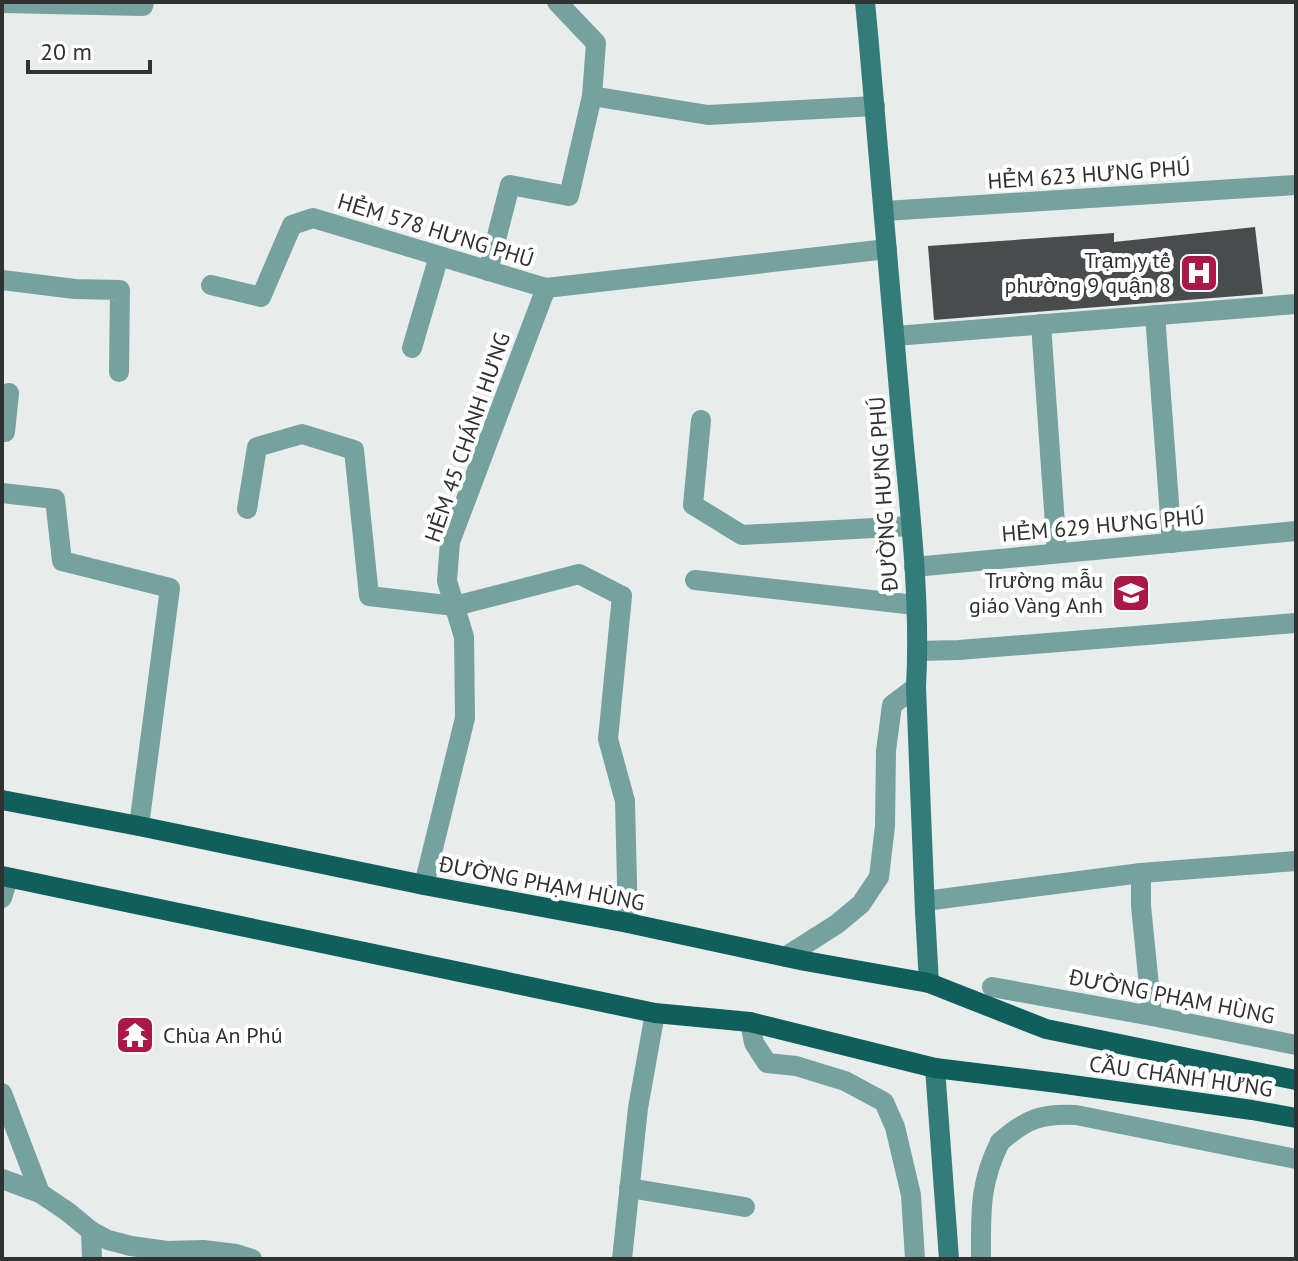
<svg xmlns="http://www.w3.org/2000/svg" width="1298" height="1261" font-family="'PT Sans',sans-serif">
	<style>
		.building { fill: #484c4c }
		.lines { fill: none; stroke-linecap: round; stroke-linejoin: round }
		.lane { stroke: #75a19e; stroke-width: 20 }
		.street { stroke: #75a19e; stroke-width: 20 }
		.secondary { stroke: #347c79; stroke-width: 20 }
		.primary { stroke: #0f5f5d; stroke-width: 20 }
		.labels { text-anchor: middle; stroke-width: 8; stroke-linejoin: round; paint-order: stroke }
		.street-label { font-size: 22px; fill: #303232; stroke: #fff }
		.poi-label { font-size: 22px; fill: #303232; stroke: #fff; text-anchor: end }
	</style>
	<rect width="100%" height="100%" fill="#e8edec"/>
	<polygon class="building" points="1255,227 1263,294 934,320 928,246 1114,233 1114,242"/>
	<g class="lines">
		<g class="lane">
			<polyline points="557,2 596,43 592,96"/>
			<polyline points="2,3 143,6 144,2"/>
			<polyline points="488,271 510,185 569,196 592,96 708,115 875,106"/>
			<polyline points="2,280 75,289 120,290 119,372"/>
			<polyline points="211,285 261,297 292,225 313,218 546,288 887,249"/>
			<polyline points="1155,315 1172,543"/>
			<polyline points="1041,324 1057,553"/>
			<polyline points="412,348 439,256"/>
			<polyline points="701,420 693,505 742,535 911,526"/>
			<polyline points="2,432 5,432 9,393"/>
			<polyline points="2,493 55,499 62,561 170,588 139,826"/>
			<polyline points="247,509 257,447 302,434 354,450 369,596 455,606 579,574 622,596 608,739 625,801 628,923"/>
			<polyline points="695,580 915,605"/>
			<polyline points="424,885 465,718 464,637 447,581 450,542 546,288"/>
			<polyline points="2,898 8,878"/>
			<polyline points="992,987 1152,1016"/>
			<polyline points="2,1093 40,1193 68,1212 91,1231 108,1240 131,1246 167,1251 203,1250 236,1254 252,1259"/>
			<polyline points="2,1179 40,1193"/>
			<polyline points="629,1188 745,1207"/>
			<polyline points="91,1231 92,1259"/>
			<polyline points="622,1259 638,1108 655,1013"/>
			<path d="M981,1259C981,1213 979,1184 1000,1142"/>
		</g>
		<g class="street">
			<polyline points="885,211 1296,185"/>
			<polyline points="895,336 1296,304"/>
			<polyline points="914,567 1296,531"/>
			<polyline points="918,651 959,650 1296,623"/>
			<polyline points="1141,873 1141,906 1152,1016 1296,1045"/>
			<polyline points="925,901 1141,873 1296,861"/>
			<polyline points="785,957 837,924 861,904 879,877 885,826 886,751 892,705 916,687"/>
			<polyline points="750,1022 754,1043 767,1063 796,1066 845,1081 884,1102 895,1127 911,1195 915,1259"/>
			<path d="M1000,1142C1026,1119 1042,1113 1076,1115L1296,1159"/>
		</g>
		<g class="secondary">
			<path d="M865,2C878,139 890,276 901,414C909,504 921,596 916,687L925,912L929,983"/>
			<polyline points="935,1068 949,1259"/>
		</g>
		<g class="primary">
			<polyline points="2,800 139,826 424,885 628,923 805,961 929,983 1046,1029 1296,1080"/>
			<polyline points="2,876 655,1013 750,1022 935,1068 1058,1083 1252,1110 1296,1118"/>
		</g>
	</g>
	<defs>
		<g id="hospital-square" transform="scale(2)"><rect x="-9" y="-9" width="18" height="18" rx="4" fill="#ac1845" stroke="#fff"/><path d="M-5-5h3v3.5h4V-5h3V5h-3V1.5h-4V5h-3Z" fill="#fff"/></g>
		<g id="school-square" transform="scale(2)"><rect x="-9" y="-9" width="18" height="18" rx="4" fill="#ac1845" stroke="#fff"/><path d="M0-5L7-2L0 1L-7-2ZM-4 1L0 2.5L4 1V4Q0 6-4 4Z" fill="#fff"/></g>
		<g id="temple-square" transform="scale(2)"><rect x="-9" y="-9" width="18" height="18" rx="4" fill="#ac1845" stroke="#fff"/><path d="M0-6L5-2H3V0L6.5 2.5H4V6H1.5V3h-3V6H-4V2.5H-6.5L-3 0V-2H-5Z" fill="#fff"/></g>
	</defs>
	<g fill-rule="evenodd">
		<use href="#hospital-square" x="1199" y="273"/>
		<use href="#school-square" x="1131" y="593"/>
		<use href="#temple-square" x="135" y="1035"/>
	</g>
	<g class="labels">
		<g class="street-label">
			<text transform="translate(1089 174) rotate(-4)" y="8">HẺM 623 HƯNG PHÚ</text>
			<text transform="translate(436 230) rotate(17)" y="8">HẺM 578 HƯNG PHÚ</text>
			<text transform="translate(467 437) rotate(-71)" y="8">HẺM 45 CHÁNH HƯNG</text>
			<text transform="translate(883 494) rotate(-94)" y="8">ĐƯỜNG HƯNG PHÚ</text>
			<text transform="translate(1103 525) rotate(-5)" y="8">HẺM 629 HƯNG PHÚ</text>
			<text transform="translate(542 883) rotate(11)" y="8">ĐƯỜNG PHẠM HÙNG</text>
			<text transform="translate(1172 996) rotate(11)" y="8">ĐƯỜNG PHẠM HÙNG</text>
			<text transform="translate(1181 1076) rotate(8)" y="8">CẦU CHÁNH HƯNG</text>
		</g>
		<g class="poi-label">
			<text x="1171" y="268">Trạm y tế<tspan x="1171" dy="25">phường 9 quận 8</tspan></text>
			<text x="1103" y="588">Trường mẫu<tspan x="1103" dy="25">giáo Vàng Anh</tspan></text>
			<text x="163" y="1043" text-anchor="start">Chùa An Phú</text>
		</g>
	</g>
	<rect width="1298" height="1261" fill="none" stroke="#303232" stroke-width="8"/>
	<path d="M28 60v12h122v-12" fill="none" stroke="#303232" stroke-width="4"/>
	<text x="40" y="60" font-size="24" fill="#303232" stroke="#ffffff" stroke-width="6" paint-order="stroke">20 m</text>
</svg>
